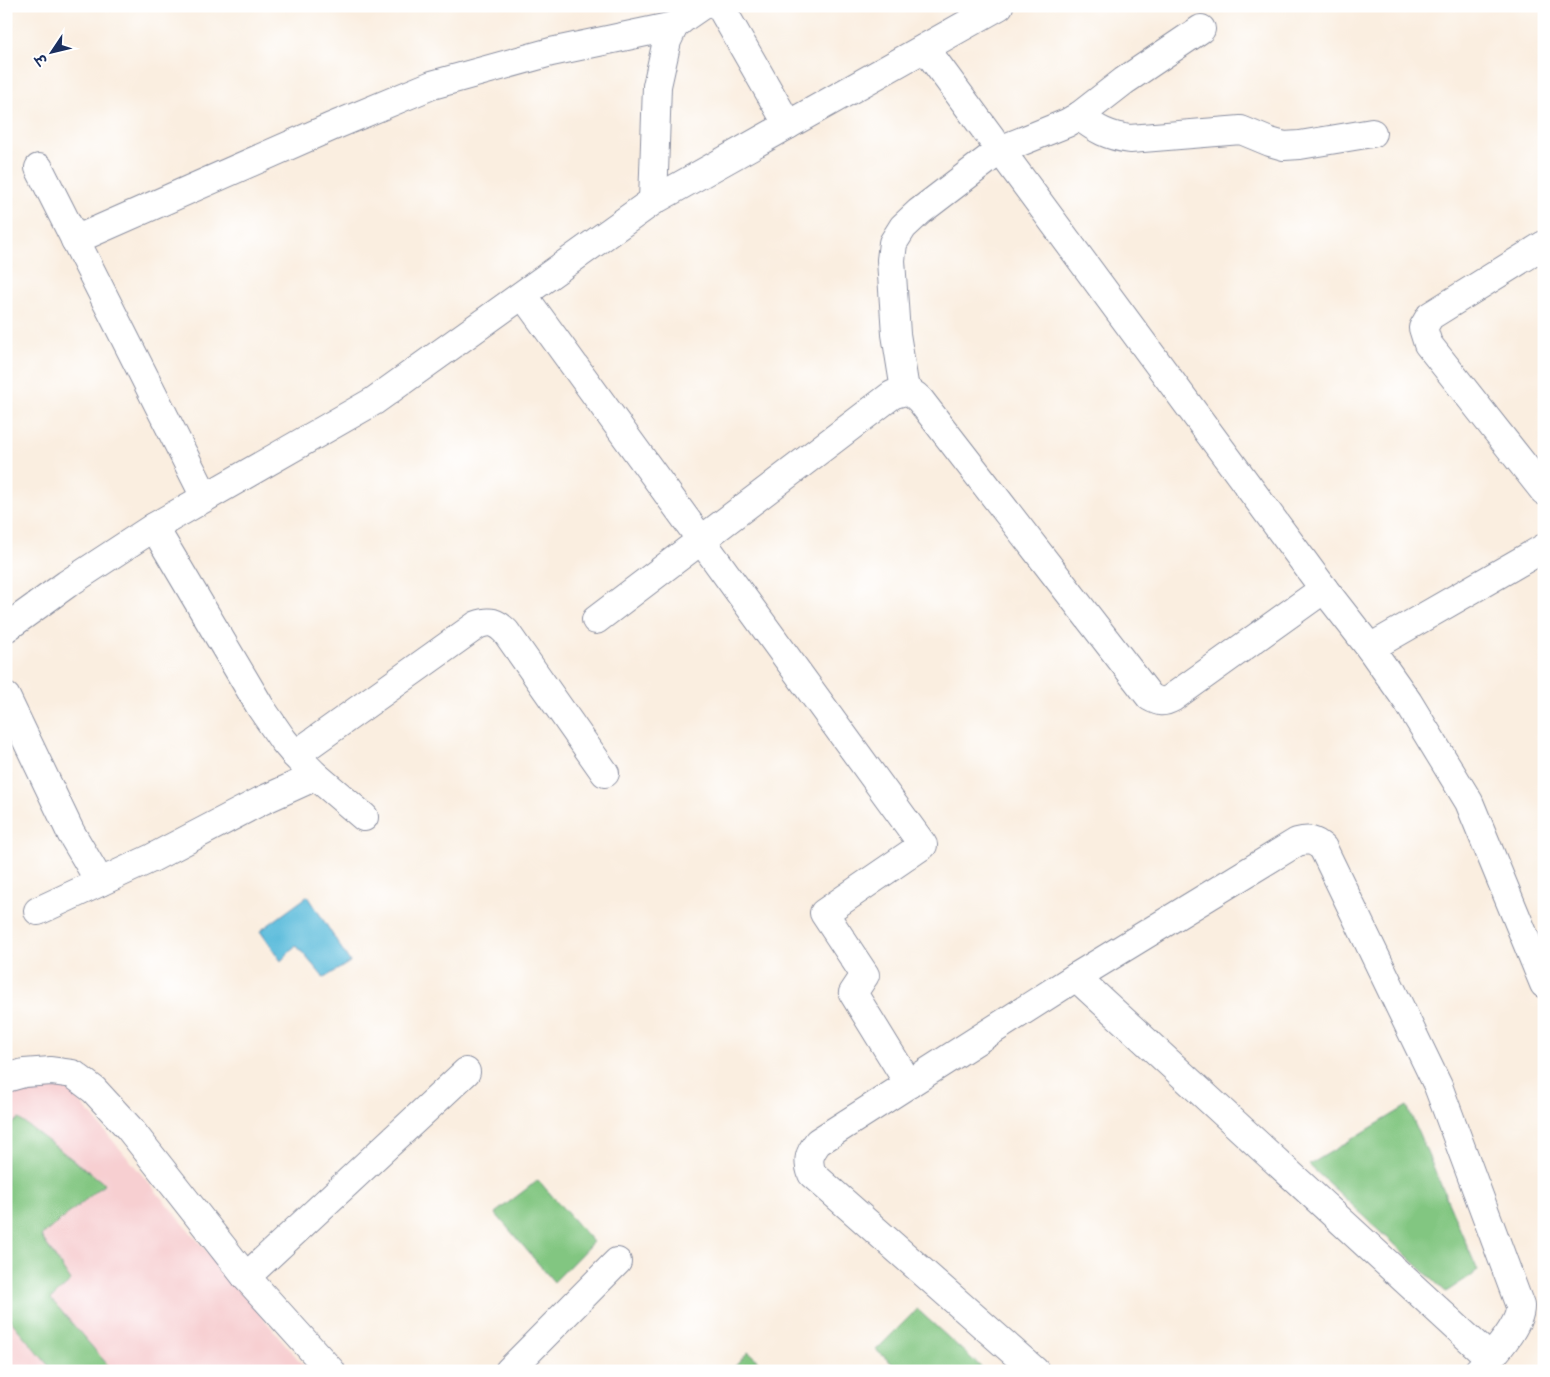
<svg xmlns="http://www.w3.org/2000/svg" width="1550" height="1377" font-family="Mali,'Playpen Sans Deva',sans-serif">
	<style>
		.built { fill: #f7cfd1 }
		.green { fill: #82c681; stroke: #4e7a70 }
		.water { fill: #5ebddc; stroke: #3c769d }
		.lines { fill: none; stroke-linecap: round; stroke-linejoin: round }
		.minor-casing { stroke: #8a8e9f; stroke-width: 30 }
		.minor { stroke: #fff; stroke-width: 28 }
	</style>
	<rect width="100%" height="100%" fill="#fff"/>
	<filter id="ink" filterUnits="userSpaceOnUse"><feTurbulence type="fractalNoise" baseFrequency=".02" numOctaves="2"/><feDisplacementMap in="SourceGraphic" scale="10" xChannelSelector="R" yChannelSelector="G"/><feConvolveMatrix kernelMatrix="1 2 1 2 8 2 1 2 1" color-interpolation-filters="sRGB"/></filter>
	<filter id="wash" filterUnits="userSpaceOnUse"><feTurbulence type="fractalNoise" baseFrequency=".0096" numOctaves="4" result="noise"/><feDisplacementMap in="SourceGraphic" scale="20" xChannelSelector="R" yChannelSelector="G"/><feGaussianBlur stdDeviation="1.12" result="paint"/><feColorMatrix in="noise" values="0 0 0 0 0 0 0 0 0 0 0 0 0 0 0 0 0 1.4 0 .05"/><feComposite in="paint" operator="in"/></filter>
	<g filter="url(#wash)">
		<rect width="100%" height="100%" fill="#faeee0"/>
		<polygon class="built" points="47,1080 65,1084 308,1371 6,1371 6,1093"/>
		<g class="green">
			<polygon points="1407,1106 1478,1271 1446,1292 1309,1165"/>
			<polygon points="19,1119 105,1184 41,1236 71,1281 51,1299 113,1371 53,1371 6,1315 6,1128"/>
			<polygon points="538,1180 593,1242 554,1282 495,1213"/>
			<polygon points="917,1309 984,1370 901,1371 876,1350"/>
			<polygon points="748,1352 771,1371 731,1371"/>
		</g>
		<polygon class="water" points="308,896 350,962 324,978 296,945 281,961 260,931"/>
	</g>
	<g filter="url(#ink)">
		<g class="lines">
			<g class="minor-casing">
				<g id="minor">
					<polyline points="720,6 788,125"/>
					<polyline points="925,48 1324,589 1370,648 1408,702 1469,802 1544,984"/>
					<path d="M1079,116C1097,130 1108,136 1130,139L1241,130L1270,142L1284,146L1300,145L1372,133"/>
					<polyline points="39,168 205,497"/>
					<polyline points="653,201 657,86 667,41 674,26 685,17 701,6"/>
					<polyline points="75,240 331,127 432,85 551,52 674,26"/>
					<polyline points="1544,245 1430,316 1423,328 1428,344 1544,491"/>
					<polyline points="523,295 923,845 824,913 865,975 853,993 909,1084"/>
					<polyline points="905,390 896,334 891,260 893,243 903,227 919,212 1000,150 1067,123 1079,116 1124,81 1201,29"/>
					<polyline points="154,527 261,708 283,740 299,759 316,776 364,817"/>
					<path d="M596,620L892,395C906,390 909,389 920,400L1150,697C1159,702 1163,703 1172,698L1324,589"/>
					<polyline points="6,628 67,584 154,527 374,401 653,201 999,6"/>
					<polyline points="1370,648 1544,548"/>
					<polyline points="6,697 71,833 100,882"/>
					<path d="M295,755L477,625C490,620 496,622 506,632L605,773"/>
					<polyline points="38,911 152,858 261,801 316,776"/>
					<polyline points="1076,977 1490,1358"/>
					<polyline points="6,1078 24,1073 51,1071 73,1074 94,1090 129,1128 246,1277 331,1371"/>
					<polyline points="246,1277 466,1072"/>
					<polyline points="509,1371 617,1262"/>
					<path d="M1035,1371L812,1174C807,1160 809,1154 818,1142L1076,977L1297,842C1309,839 1314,840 1323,848L1438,1086L1520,1306C1521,1325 1492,1357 1478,1371"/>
				</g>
			</g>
			<use href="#minor" class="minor"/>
		</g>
	</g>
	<rect width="1550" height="1377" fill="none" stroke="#fff" stroke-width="25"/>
	<g transform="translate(52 52) rotate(235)" stroke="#ffffff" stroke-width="4" paint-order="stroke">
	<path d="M0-4L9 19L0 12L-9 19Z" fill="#1b2f5e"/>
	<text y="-8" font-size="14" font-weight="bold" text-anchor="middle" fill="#1b2f5e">उ</text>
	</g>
</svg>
